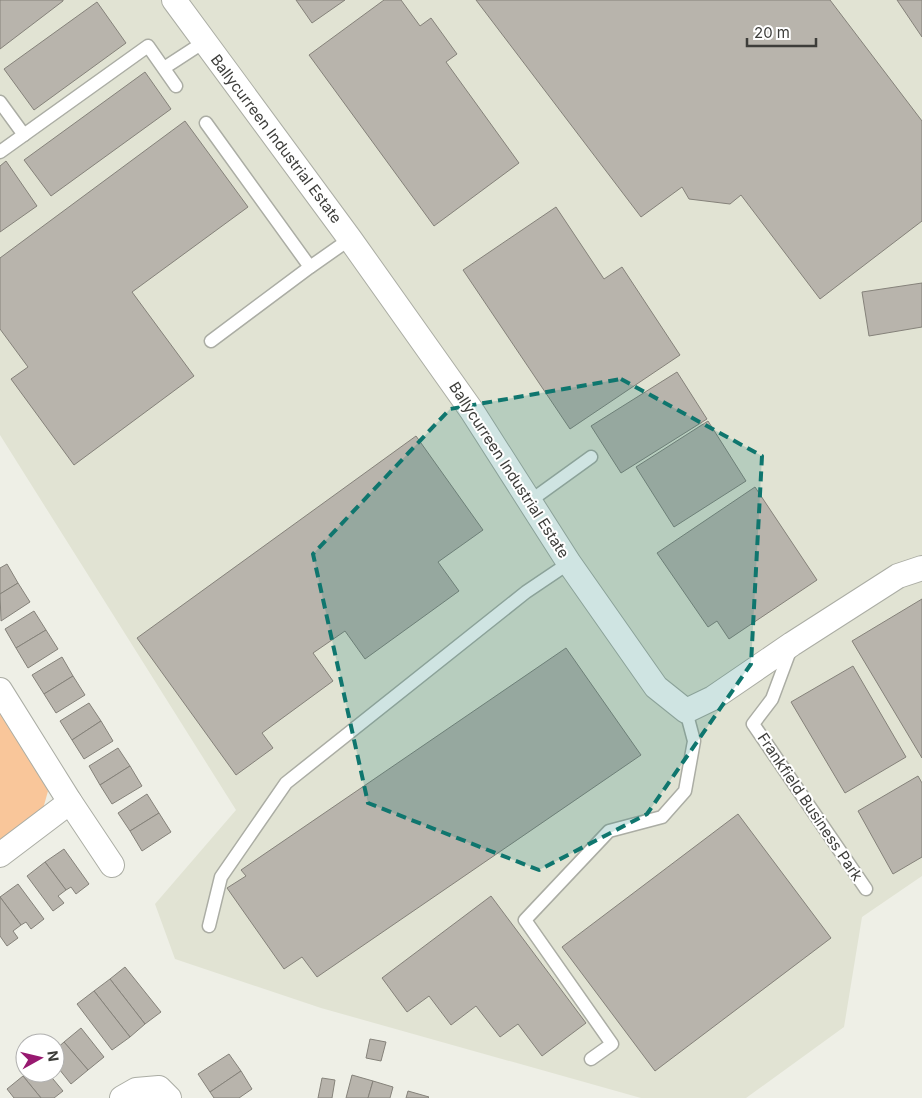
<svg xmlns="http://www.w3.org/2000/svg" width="922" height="1098" font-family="Inter,sans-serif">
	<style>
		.built { fill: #e1e3d3 }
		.green { fill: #f9c69a }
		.building { fill: #b8b4ac; stroke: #85827a }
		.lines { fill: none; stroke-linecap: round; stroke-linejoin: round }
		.lane-casing { stroke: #abada4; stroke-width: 15 }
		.street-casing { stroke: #abada4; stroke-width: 26 }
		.lane { stroke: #fff; stroke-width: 12 }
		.street { stroke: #fff; stroke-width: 24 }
		.marked { fill: #0f766e; fill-opacity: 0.2; stroke: #0f766e; stroke-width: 4; stroke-dasharray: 10 6; stroke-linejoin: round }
		.labels { text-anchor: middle; stroke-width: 4; stroke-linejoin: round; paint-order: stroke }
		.street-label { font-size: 15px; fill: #3d3d3a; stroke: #fff }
	</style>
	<rect width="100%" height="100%" fill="#eeefe6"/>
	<polygon class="built" points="0,0 922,0 922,876 862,917 844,1027 746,1098 641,1098 321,1008 175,959 155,904 236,810 0,435"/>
	<polygon class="green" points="0,707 48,791 41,816 0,845"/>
	<g class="building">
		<polygon points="0,0 63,0 63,1 0,49"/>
		<polygon points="296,0 345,0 312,23"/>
		<polygon points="384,0 401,0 420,26 431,18 457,54 446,62 519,163 434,226 309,55"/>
		<polygon points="476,0 830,0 922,121 922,221 820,299 741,195 730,204 689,199 682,187 641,217"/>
		<polygon points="897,0 922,0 922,37"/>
		<polygon points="97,2 126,43 34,110 4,69"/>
		<polygon points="145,72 171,109 51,196 24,160"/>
		<polygon points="185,121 248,207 132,292 194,376 74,465 11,379 28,367 0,329 0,258"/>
		<polygon points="6,161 37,206 0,232 0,166"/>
		<polygon points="556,207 604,279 622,267 680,355 570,429 463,270"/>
		<polygon points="922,283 922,327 869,336 862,292"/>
		<polygon points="677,372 707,419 621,473 591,426"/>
		<polygon points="708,421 746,481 674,527 636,467"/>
		<polygon points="416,436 483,530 438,562 459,591 365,659 345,631 313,653 333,681 262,733 273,748 236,775 137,638"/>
		<polygon points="755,487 817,580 729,639 717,621 708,627 657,553"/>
		<polygon points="7,564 18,583 0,594 0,568"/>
		<polygon points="18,583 30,602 1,621 0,594"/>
		<polygon points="922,599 922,758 852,641"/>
		<polygon points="34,611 46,630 16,648 5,629"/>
		<polygon points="46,630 58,649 28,668 16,648"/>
		<polygon points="566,648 641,755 317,977 302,957 284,969 227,888 246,876 241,870"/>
		<polygon points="62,657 73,676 44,694 32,675"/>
		<polygon points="853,666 906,757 845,793 791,702"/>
		<polygon points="73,676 85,695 56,713 44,694"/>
		<polygon points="89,703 101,721 72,740 60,721"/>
		<polygon points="101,721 113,741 84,759 72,740"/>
		<polygon points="118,748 130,766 100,785 89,766"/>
		<polygon points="130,766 142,786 112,804 100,785"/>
		<polygon points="918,776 922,783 922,857 893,874 858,811"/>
		<polygon points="147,794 159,813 130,831 118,813"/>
		<polygon points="159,813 171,832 142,851 130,831"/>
		<polygon points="738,814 831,938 655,1071 562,947"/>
		<polygon points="64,849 89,884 76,894 71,887 66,890 45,862"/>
		<polygon points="45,862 66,890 58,896 64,903 53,911 27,876"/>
		<polygon points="18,884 44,919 31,929 26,922 21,925 0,897"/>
		<polygon points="491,896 586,1023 542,1056 518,1024 500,1037 476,1006 451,1025 429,996 407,1012 382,978"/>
		<polygon points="0,897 21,925 13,931 18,938 7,946 0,936"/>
		<polygon points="125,967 161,1012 145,1024 110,979"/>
		<polygon points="110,979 145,1024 130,1037 94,991"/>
		<polygon points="94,991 130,1037 112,1050 77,1004"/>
		<polygon points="81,1028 104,1057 88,1070 64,1042"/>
		<polygon points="370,1039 386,1042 381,1061 366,1058"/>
		<polygon points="64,1042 88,1070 71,1084 55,1064 55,1050"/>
		<polygon points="229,1054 241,1071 210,1092 198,1074"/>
		<polygon points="241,1071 252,1089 239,1098 214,1098 210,1092"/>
		<polygon points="27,1073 48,1073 63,1091 54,1098 41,1098 23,1076"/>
		<polygon points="352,1075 373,1081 368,1098 346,1098"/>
		<polygon points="23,1076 41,1098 14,1098 7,1089"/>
		<polygon points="322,1078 335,1080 332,1098 318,1098"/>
		<polygon points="373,1081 393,1087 390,1098 368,1098"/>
		<polygon points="408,1091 429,1097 428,1098 406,1098"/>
	</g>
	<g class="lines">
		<g class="lane-casing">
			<g id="lane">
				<polyline points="164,68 204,42"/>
				<polyline points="0,102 24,135"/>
				<polyline points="206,123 310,267"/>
				<polyline points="0,152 148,46 176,86"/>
				<polyline points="211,341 310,267 350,239"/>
				<polyline points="530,501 591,457"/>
				<polyline points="791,648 772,699 753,724 866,889"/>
				<polyline points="209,926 221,877 286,783 526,592 569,563"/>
				<polyline points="591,1059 612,1044 525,920 609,831 662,817 685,791 694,741 686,711"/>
			</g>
		</g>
		<g class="street-casing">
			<g id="street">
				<polyline points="174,0 350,239 472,411 569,563 656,687 686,711 713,698 792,644 898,576 922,568"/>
				<polyline points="0,690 70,802 112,865"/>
				<polyline points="0,855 70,802"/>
				<polyline points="122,1098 136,1090 159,1088 169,1098"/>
			</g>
		</g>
		<use href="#lane" class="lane"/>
		<use href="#street" class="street"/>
	</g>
	<path class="marked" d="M621,379L762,456L751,664L647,814L539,870L368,803L313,554L450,409Z"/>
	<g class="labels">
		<g class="street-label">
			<text transform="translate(276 139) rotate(53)" y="5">Ballycurreen Industrial Estate</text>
			<text transform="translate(509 470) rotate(57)" y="5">Ballycurreen Industrial Estate</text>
			<text transform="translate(810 807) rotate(56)" y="5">Frankfield Business Park</text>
		</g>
	</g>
	<g transform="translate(40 1058) rotate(82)"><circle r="24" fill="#ffffff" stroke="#b1b1b0"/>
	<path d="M0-4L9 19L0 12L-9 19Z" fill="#981970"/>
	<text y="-8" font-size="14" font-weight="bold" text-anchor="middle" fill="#3d3d3a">N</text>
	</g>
	<path d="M747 38v8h69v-8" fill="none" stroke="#3d3d3a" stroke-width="2.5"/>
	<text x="754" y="38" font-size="15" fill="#3d3d3a" stroke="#ffffff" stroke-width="4" paint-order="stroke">20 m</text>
</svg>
